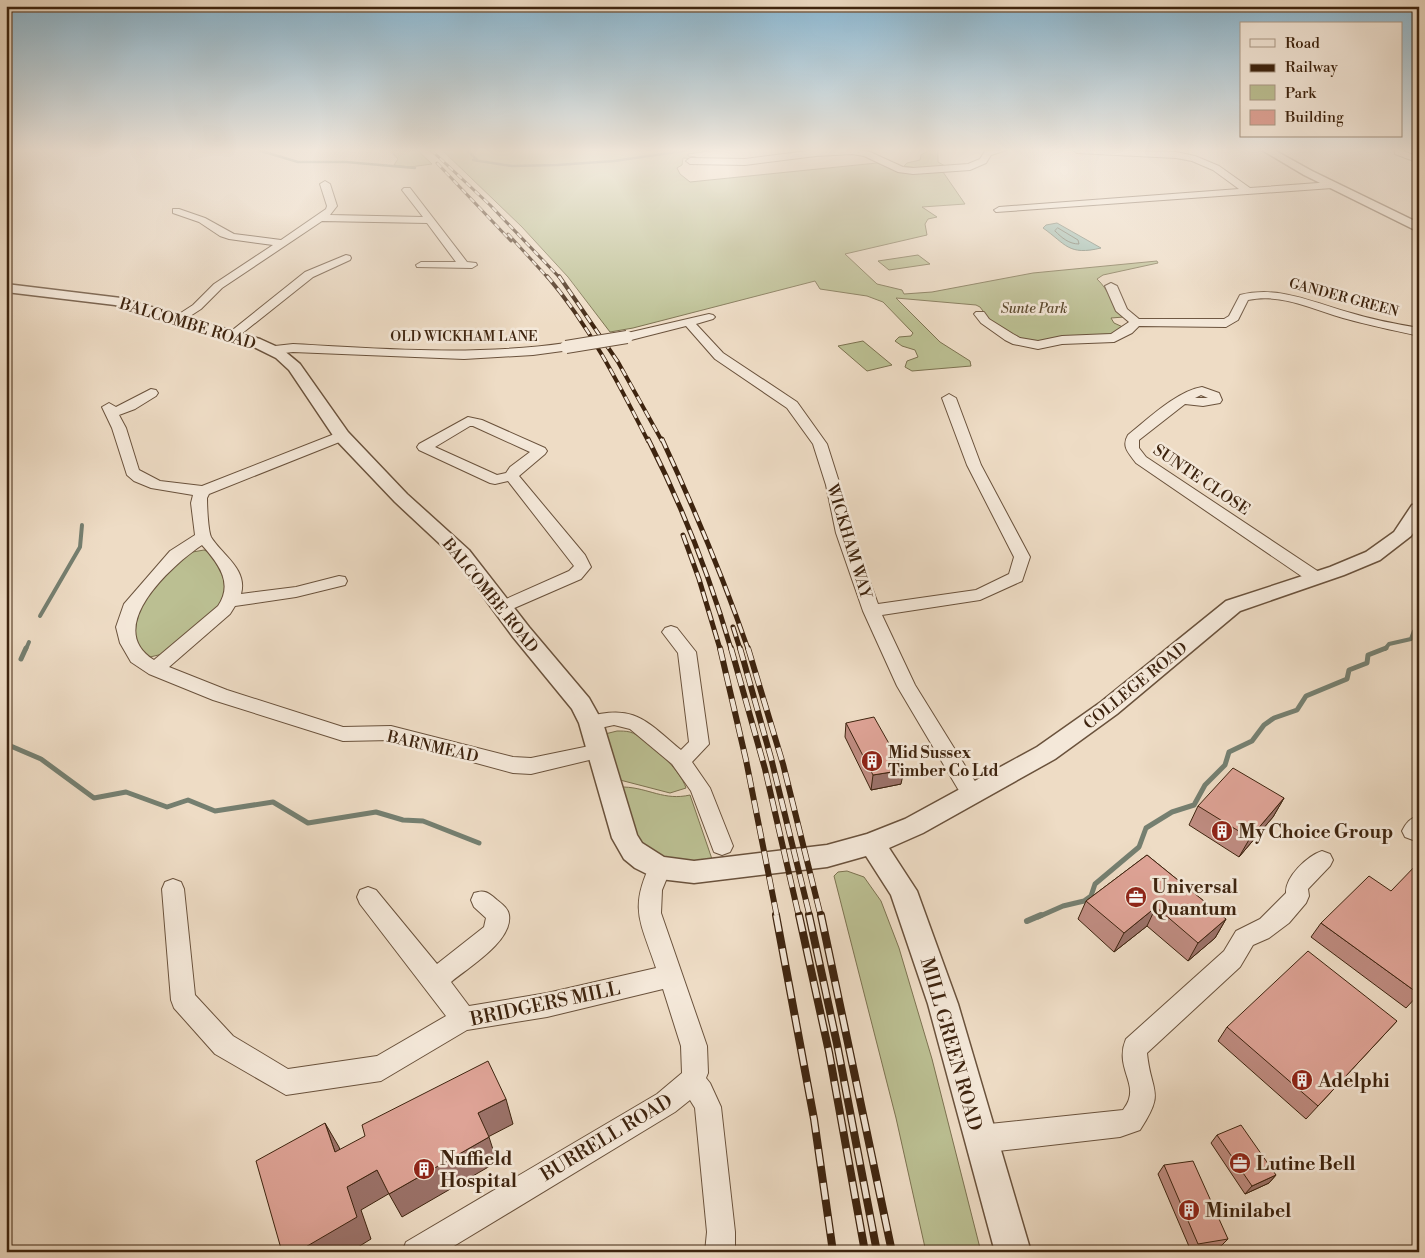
<svg xmlns="http://www.w3.org/2000/svg" width="1425" height="1258" font-family="'Libre Bodoni',serif">
	<style>
		.green { fill: #bbbf92; stroke: #7c7250 }
		.water { fill: #9abcb1; stroke: #757f70 }
		.lines { fill: none; stroke-linecap: round; stroke-linejoin: round }
		.shore { stroke: #6c7060; stroke-width: 1 }
		.stream-far3 { stroke: #757f70; stroke-width: 2.5 }
		.stream-far2 { stroke: #757f70; stroke-width: 4 }
		.stream-far1 { stroke: #757f70; stroke-width: 5 }
		.stream { stroke: #757f70; stroke-width: 6 }
		.minor-casing { stroke: #6a523c; stroke-width: 2 }
		.tertiary-casing { stroke: #6a523c; stroke-width: 3 }
		.minor { fill: #f4e8d9; fill-rule: evenodd }
		.tertiary { fill: #f4e8d9; fill-rule: evenodd }
		.rail-far4-casing { stroke: #3e240f; stroke-width: 3 }
		.rail-far3-casing { stroke: #3e240f; stroke-width: 4 }
		.rail-far2-casing { stroke: #3e240f; stroke-width: 5 }
		.rail-far1-casing { stroke: #3e240f; stroke-width: 6 }
		.rail-casing { stroke: #3e240f; stroke-width: 8 }
		.rail-far4 { stroke: #f4e8d9; stroke-width: 2; stroke-dasharray: 6; stroke-linecap: butt }
		.rail-far3 { stroke: #f4e8d9; stroke-width: 2.5; stroke-dasharray: 8; stroke-linecap: butt }
		.rail-far2 { stroke: #f4e8d9; stroke-width: 3; stroke-dasharray: 10; stroke-linecap: butt }
		.rail-far1 { stroke: #f4e8d9; stroke-width: 4.5; stroke-dasharray: 13; stroke-linecap: butt }
		.rail { stroke: #f4e8d9; stroke-width: 5.5; stroke-dasharray: 17; stroke-linecap: butt }
		.minor-bridge-casing { stroke: #6a523c; stroke-width: 14; stroke-linecap: butt }
		.minor-bridge { stroke: #f4e8d9; stroke-width: 12 }
		.wall { fill: #bf8c81; stroke: #3e240f }
		.shaded-wall { fill: #9b7269; stroke: #3e240f }
		.building { fill: #dea396; stroke: #3e240f }
		.labels { text-anchor: middle; stroke-width: 5; stroke-linejoin: round; paint-order: stroke }
		.far-street-label { font-size: 14px; fill: #3e240f; stroke: #f4e8d9 }
		.far-park-label { font-size: 14px; font-style: italic; fill: #5d4b30; stroke: #f4e8d9 }
		.street-label { font-size: 16px; fill: #3e240f; stroke: #f4e8d9 }
		.poi-label { font-size: 16px; font-weight: bold; fill: #3e240f; stroke: #f4e8d9; text-anchor: start }
		.near-poi-label { font-size: 19px; font-weight: bold; fill: #3e240f; stroke: #f4e8d9; text-anchor: start }
		.near-street-label { font-size: 19px; fill: #3e240f; stroke: #f4e8d9 }
	</style>
	<rect width="100%" height="100%" fill="#eedcc5"/>
	<filter id="stains"><feTurbulence type="fractalNoise" baseFrequency=".004" numOctaves="4"/><feColorMatrix values="0 0 0 0 .2 0 0 0 0 .09 0 0 0 0 .02 0 0 0 .5 -.17"/></filter>
	<radialGradient id="worn" r=".72"><stop offset=".6" stop-color="#630" stop-opacity="0"/><stop offset="1" stop-color="#630" stop-opacity=".3"/></radialGradient>
	<g class="green">
		<polygon points="390,150 417,150 432,164 410,167 394,165 398,159"/>
		<path d="M442,150H717L688,154V156L696,157L695,159L683,158L682,165L677,168L680,174L690,182L877,163L898,171L943,172L965,204L922,207L937,217L928,219L925,224L927,235L845,254L877,284L902,290L904,294L932,292L1033,273L1157,261L1158,263L1103,275L1097,279C1109,290 1113,306 1124,317L1111,318L1114,323L1125,328L1117,333L1041,342L1021,340L992,323L980,307L976,305L896,298L940,342L970,361L971,366L912,371L905,367L907,361L918,357L915,350L902,346L895,341L899,337L911,336L913,333L883,302L867,296L820,289L815,281L633,328L610,332L568,277L522,227Z"/>
		<polygon points="926,150 938,150 938,162 945,166 917,168 904,166 907,163 920,160 921,155 928,151"/>
		<polygon points="918,255 930,264 889,270 878,261"/>
		<polygon points="863,341 892,365 867,371 838,346"/>
		<polygon points="204,550 211,553 227,585 225,602 167,653 150,657 141,655 131,625 140,603 187,553"/>
		<path d="M617,731C621,731 626,731 630,732C647,737 681,771 686,788L670,793L620,780L605,734Z"/>
		<path d="M624,787C649,788 664,801 690,795L713,862C689,863 657,862 640,843C634,836 622,800 617,789Z"/>
		<polygon points="847,871 864,877 881,901 899,948 932,1059 981,1252 926,1252 896,1118 834,876 838,872"/>
	</g>
	<path class="water" d="M1057,223L1101,248C1068,256 1066,244 1043,228L1046,225Z"/>
	<g class="lines">
		<path class="shore" d="M1058,228L1078,240L1079,244C1069,244 1062,238 1055,231Z"/>
		<g class="stream-far3">
			<polyline points="258,150 298,162 346,162 415,168"/>
			<polyline points="467,150 477,160"/>
			<polyline points="473,160 512,166 557,165 614,161 690,150"/>
		</g>
		<g class="stream-far2">
			<polyline points="40,616 80,547 82,525"/>
			<polyline points="26,649 29,642"/>
			<polyline points="1385,649 1389,644 1411,639 1414,631 1419,629"/>
		</g>
		<g class="stream-far1">
			<polyline points="21,659 26,648"/>
			<polyline points="6,744 41,759 94,798 126,792 167,807 188,800 215,811 273,802 308,823 376,812 403,820 423,821 479,843"/>
			<polyline points="1038,917 1063,906 1084,901 1091,896 1095,884 1139,847 1146,828 1172,812 1194,805 1205,785 1225,765 1229,752 1252,741 1264,725 1274,718 1297,710 1306,696 1347,679 1349,670 1367,663 1368,655 1386,648"/>
		</g>
		<polyline class="stream" points="1027,921 1041,915"/>
		<g class="minor-casing">
			<g id="minor">
				<polygon points="816,150 858,150 870,152 903,167 913,168 968,164 980,159 985,151 1007,150 991,155 986,163 970,170 913,174 898,172 864,156 852,154 816,156 745,165 690,164 686,161 690,158 745,159"/>
				<polygon points="1073,150 1176,152 1195,156 1219,166 1250,188 1332,182 1337,185 1332,188 996,212 994,210 999,207 1239,189 1213,170 1192,161 1176,158 1077,153"/>
				<polygon points="1395,150 1404,150 1403,151 1419,157 1419,163 1395,154"/>
				<polygon points="325,181 330,184 337,206 330,215 423,217 402,190 404,188 410,188 467,262 476,263 477,265 472,268 417,267 416,265 421,262 456,262 427,223 322,221 222,288 201,309 181,322 173,322 171,320 173,318 193,305 214,284 273,245 229,239 220,236 199,222 173,213 173,209 179,209 205,218 234,234 281,240 326,209 327,206 320,184"/>
				<polygon points="346,255 350,256 351,258 350,260 313,277 235,339 227,339 225,336 305,272"/>
				<path d="M1111,283L1117,286L1127,309L1139,319H1224L1229,316L1240,295C1279,285 1314,303 1351,313C1374,320 1396,324 1419,328V336C1393,330 1368,325 1343,318C1312,309 1282,293 1248,300L1238,320L1226,327L1139,326L1132,333L1114,342L1062,344L1038,349L1013,344L1005,340L981,323L974,314L976,312H984L989,319L1013,334L1020,338L1038,341L1062,336L1111,334L1129,322L1116,311L1105,286Z"/>
				<path d="M709,314L713,315L715,317L713,319L696,324L723,353L797,402L827,444L840,485L852,533L878,604L976,590L1009,574L1014,557L967,465L942,398L949,394L956,398L981,465L1030,557L1022,581L980,600L882,615L915,685L972,777L984,794L981,800C969,804 965,798 958,789L897,686L863,611L836,533L826,485L813,444L787,408L715,359L686,326L627,341L621,337L623,334Z"/>
				<path d="M566,343L570,344L572,347L570,350L533,355L464,359L293,352L275,354L269,350L275,346L293,344C384,349 475,356 566,343Z"/>
				<path d="M1202,387L1219,393L1222,400L1220,403L1203,406L1185,404L1139,440V448L1146,457L1322,574L1324,578L1322,582L1316,583L1310,582L1136,463C1129,453 1121,447 1128,435C1148,419 1177,391 1202,387ZM1201,395L1208,398H1195Z"/>
				<path d="M151,389L156,390L158,393L156,396L135,409L119,415L126,428L139,470L160,481L202,486L337,433H347L349,436L347,439L209,494L207,498C207,506 208,530 211,537C222,555 248,569 241,594L296,587L339,576L345,577L347,581L345,585L296,597L235,606L230,614L169,667L227,690L343,727L391,726L513,757L531,758L599,744L606,746L609,751L606,756L531,774L513,773L391,740L343,741L213,700L149,674L131,662L120,643L116,627L124,604L170,551L195,535L191,503L193,495L151,488L134,481L127,475L112,428L102,407L109,403L116,407ZM202,545C218,563 234,583 218,606L154,660C102,628 172,565 202,545Z"/>
				<path d="M468,417L482,420L545,448L547,451L545,454L519,476L585,555L591,567L581,579L503,613L497,611L494,607L497,603L569,571L574,566L508,481L495,484L490,483L419,450L417,447L419,444ZM470,426H473L530,452L510,467L506,473L497,475L435,447Z"/>
				<path d="M671,626L677,628L696,652L709,744L692,762L710,788L733,846L730,852L722,855L714,852L691,791L672,764L630,729L614,725L591,730L584,728L581,723L584,718C634,703 645,720 681,750L689,742L678,653L662,632L665,628Z"/>
				<path d="M1419,816V838L1413,840L1405,837L1402,831C1406,823 1410,818 1419,816Z"/>
				<path d="M1322,851L1330,854L1333,860L1330,866L1308,889L1309,896L1306,903L1289,923L1269,938L1253,945L1240,967L1147,1053C1151,1094 1166,1090 1140,1130L1120,1137L980,1153L970,1149L966,1139L970,1129L980,1125L1123,1110C1125,1107 1128,1103 1129,1099C1135,1081 1115,1065 1126,1039L1224,951L1236,931L1260,919L1286,893C1285,877 1307,856 1322,851Z"/>
				<path d="M660,859L668,861L671,868L662,890L661,913L707,1046L708,1073L706,1078L710,1083L721,1107L735,1232V1252H705L707,1232L695,1108L690,1100L675,1112L444,1252H402L406,1242L657,1094L682,1073L681,1046L663,989L547,1017L467,1030L381,1081L286,1095L215,1054L174,1008L171,1000L162,889L165,882L173,879L181,882L184,889L195,995L233,1036L288,1069L377,1056L446,1016L360,904L357,897L360,890L368,887L376,890L437,964L484,927L486,918L474,907L471,900L474,893C485,889 489,893 497,900C502,904 508,908 509,915C513,941 469,967 451,982L469,1006L547,993L656,968C641,922 628,909 652,861Z"/>
			</g>
		</g>
		<g class="tertiary-casing">
			<g id="tertiary">
				<polygon points="1262,150 1274,150 1312,171 1419,223 1419,232 1304,175"/>
				<polygon points="6,284 121,298 260,339 282,349 300,364 348,432 407,494 469,550 529,627 589,698 603,723 637,835 642,843 664,857 694,861 827,845 867,834 905,819 1037,747 1101,702 1226,601 1330,567 1366,552 1394,532 1412,505 1419,504 1419,524 1411,536 1380,560 1344,575 1240,611 1117,714 1055,759 923,833 889,848 917,891 958,1004 1031,1252 995,1252 928,1004 891,895 866,856 827,867 694,883 660,879 651,876 635,868 624,859 612,838 579,723 572,709 513,637 455,558 395,502 336,440 289,370 276,358 250,345 115,305 6,292"/>
			</g>
		</g>
		<use href="#minor" class="minor"/>
		<use href="#tertiary" class="tertiary"/>
		<g class="rail-far4-casing">
			<g id="rail-far4">
				<polyline points="431,150 490,205 560,278"/>
				<polyline points="437,163 511,241"/>
				<polyline points="508,234 548,278"/>
			</g>
		</g>
		<g class="rail-far3-casing">
			<g id="rail-far3">
				<path d="M547,276C589,325 619,384 648,441"/>
				<polyline points="559,276 618,362 662,441"/>
			</g>
		</g>
		<g class="rail-far2-casing">
			<g id="rail-far2">
				<path d="M648,439C682,506 710,577 731,649"/>
				<path d="M662,439C694,508 723,577 748,649"/>
				<polyline points="683,535 699,579 720,649"/>
				<polyline points="733,627 740,649"/>
			</g>
		</g>
		<g class="rail-far1-casing">
			<g id="rail-far1">
				<polyline points="720,648 746,760 777,917"/>
				<polyline points="731,648 765,769 799,917"/>
				<polyline points="740,648 771,758 810,917"/>
				<polyline points="748,648 783,764 821,917"/>
			</g>
		</g>
		<g class="rail-casing">
			<g id="rail">
				<polyline points="776,915 814,1119 833,1252"/>
				<polyline points="799,915 829,1052 865,1252"/>
				<polyline points="809,915 837,1044 877,1252"/>
				<polyline points="821,915 892,1252"/>
			</g>
		</g>
		<use href="#rail-far4" class="rail-far4"/>
		<use href="#rail-far3" class="rail-far3"/>
		<use href="#rail-far2" class="rail-far2"/>
		<use href="#rail-far1" class="rail-far1"/>
		<use href="#rail" class="rail"/>
		<g class="minor-bridge-casing">
			<polyline id="minor-bridge" points="566,347 627,337"/>
		</g>
		<use href="#minor-bridge" class="minor-bridge"/>
	</g>
	<g class="wall">
		<polygon points="846,723 901,784 871,790 845,737"/>
		<polygon points="1284,798 1273,817 1239,857 1189,825 1198,806"/>
		<polygon points="1147,855 1226,919 1215,938 1188,961 1147,926 1114,952 1078,919 1086,901"/>
		<polygon points="1321,923 1419,994 1406,1008 1311,937"/>
		<polygon points="1397,1021 1306,1119 1218,1041 1227,1027"/>
		<polygon points="1217,1135 1276,1175 1269,1183 1245,1194 1211,1143"/>
		<polygon points="1164,1165 1228,1239 1221,1246 1191,1251 1158,1174"/>
	</g>
	<g class="shaded-wall">
		<polygon points="904,770 901,784 871,790 873,775"/>
		<polygon points="1284,798 1273,817 1239,857 1250,838"/>
		<polygon points="1156,907 1147,926 1114,952 1124,933"/>
		<polygon points="1226,919 1215,938 1188,961 1198,943"/>
		<polygon points="506,1099 513,1124 486,1138 478,1113"/>
		<polygon points="325,1123 339,1147 350,1176 335,1152"/>
		<polygon points="489,1137 497,1162 402,1217 389,1194"/>
		<polygon points="377,1170 390,1193 361,1210 371,1239 350,1252 297,1252 347,1187"/>
		<polygon points="1276,1175 1269,1183 1245,1194 1252,1186"/>
	</g>
	<g class="building">
		<polygon points="874,717 904,770 873,775 846,723"/>
		<polygon points="1233,768 1284,798 1250,838 1198,806"/>
		<polygon points="1147,855 1226,919 1198,943 1156,907 1124,933 1086,901"/>
		<polygon points="1419,862 1419,994 1321,923 1369,876 1391,891"/>
		<polygon points="1308,951 1397,1021 1318,1106 1227,1027"/>
		<polygon points="488,1061 506,1099 478,1113 489,1137 389,1194 377,1170 347,1187 357,1217 297,1252 282,1252 256,1161 325,1123 335,1152 365,1136 362,1125"/>
		<polygon points="1241,1125 1276,1175 1252,1186 1217,1135"/>
		<polygon points="1193,1161 1228,1239 1198,1244 1164,1165"/>
	</g>
	<linearGradient id="sky" x2="0" y2="1"><stop stop-color="#89b7d2"/><stop offset="0.46" stop-color="#f7efe5"/><stop offset="1" stop-color="#f7efe5" stop-opacity="0"/></linearGradient>
	<rect width="1425" height="326" fill="url(#sky)"/>
	<defs>
		<g id="building-disc" transform="scale(1.125)"><circle r="9.5" fill="#8f2418" stroke="#f4e8d9"/><path d="M-4-6H4V6H1V3H-1V6H-4ZM-2.5-4.3h1.7v1.8h-1.7ZM.8-4.3h1.7v1.8H.8ZM-2.5-1h1.7V.8h-1.7ZM.8-1h1.7V.8H.8Z" fill="#fff"/></g>
		<g id="office-disc" transform="scale(1.125)"><circle r="9.5" fill="#8f2418" stroke="#f4e8d9"/><path d="M-6-3h4V-5.5h4V-3h4V5H-6ZM-1-4.5V-3h2v-1.5ZM-6 0V1H6V0Z" fill="#fff"/></g>
	</defs>
	<g fill-rule="evenodd">
		<use href="#building-disc" x="872" y="761"/>
		<use href="#building-disc" x="1222" y="831"/>
		<use href="#office-disc" x="1136" y="897"/>
		<use href="#building-disc" x="1302" y="1080"/>
		<use href="#office-disc" x="1240" y="1163"/>
		<use href="#building-disc" x="424" y="1169"/>
		<use href="#building-disc" x="1189" y="1210"/>
	</g>
	<g class="labels">
		<g class="far-street-label">
			<text transform="translate(1344 297) rotate(15)" y="5">GANDER GREEN</text>
			<text x="464" y="341">OLD WICKHAM LANE</text>
		</g>
		<g class="far-park-label">
			<text x="1034" y="313">Sunte Park</text>
		</g>
		<g class="street-label">
			<text transform="translate(188 323) rotate(17)" y="6">BALCOMBE ROAD</text>
			<text transform="translate(1202 479) rotate(34)" y="6">SUNTE CLOSE</text>
			<text transform="translate(850 541) rotate(73)" y="6">WICKHAM WAY</text>
			<text transform="translate(491 595) rotate(51)" y="6">BALCOMBE ROAD</text>
			<text transform="translate(1135 685) rotate(-39)" y="6">COLLEGE ROAD</text>
			<text transform="translate(433 746) rotate(13)" y="6">BARNMEAD</text>
		</g>
		<g class="poi-label">
			<text x="888" y="758">Mid Sussex<tspan x="888" dy="18">Timber Co Ltd</tspan></text>
		</g>
		<g class="near-poi-label">
			<text x="1238" y="838">My Choice Group</text>
			<text x="1152" y="893">Universal<tspan x="1152" dy="22">Quantum</tspan></text>
			<text x="1318" y="1087">Adelphi</text>
			<text x="440" y="1165">Nuffield<tspan x="440" dy="22">Hospital</tspan></text>
			<text x="1256" y="1170">Lutine Bell</text>
			<text x="1205" y="1217">Minilabel</text>
		</g>
		<g class="near-street-label">
			<text transform="translate(545 1003) rotate(-12)" y="7">BRIDGERS MILL</text>
			<text transform="translate(952 1044) rotate(74)" y="7">MILL GREEN ROAD</text>
			<text transform="translate(606 1137) rotate(-31)" y="7">BURRELL ROAD</text>
		</g>
	</g>
	<rect width="1425" height="1258" fill="none" stroke="#eedcc5" stroke-width="25"/>
	<rect x="8" y="8" width="1410" height="1243" fill="none" stroke="#3e240f" stroke-width="2.5"/>
	<rect x="12" y="12" width="1400" height="1233" fill="none" stroke="#3e240f"/>
	<rect x="1240" y="22" width="162" height="115" fill="#f4e8d9" stroke="#ab9a88"/>
	<rect x="1250" y="39" width="25" height="8" fill="#f4e8d9" stroke="#ab9a88"/>
	<text x="1285" y="48" font-size="15" fill="#3e240f">Road</text>
	<rect x="1250" y="64" width="25" height="8" fill="#3e240f" stroke="#ab9a88"/>
	<text x="1285" y="72" font-size="15" fill="#3e240f">Railway</text>
	<rect x="1250" y="85" width="25" height="15" fill="#bbbf92" stroke="#ab9a88"/>
	<text x="1285" y="98" font-size="15" fill="#3e240f">Park</text>
	<rect x="1250" y="110" width="25" height="15" fill="#dea396" stroke="#ab9a88"/>
	<text x="1285" y="122" font-size="15" fill="#3e240f">Building</text>
	<rect width="100%" height="100%" filter="url(#stains)"/>
	<rect width="100%" height="100%" fill="url(#worn)"/>
</svg>
